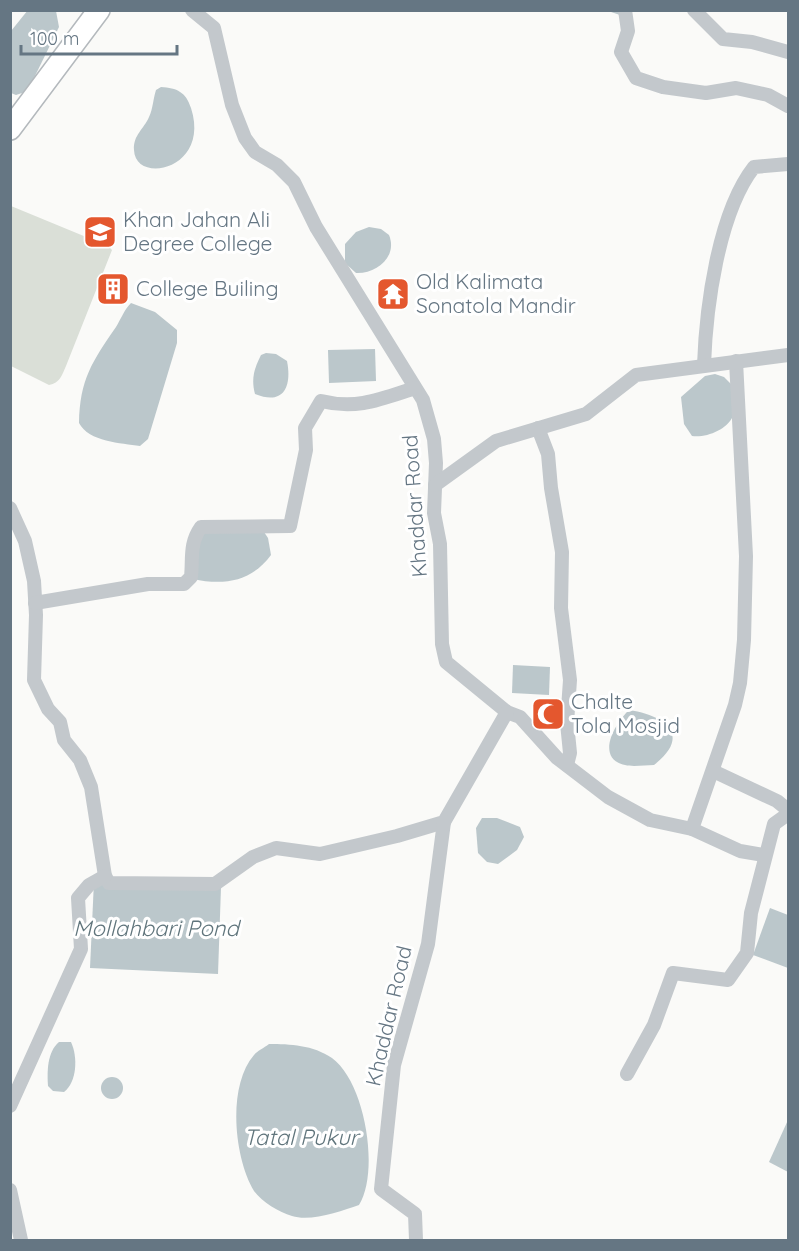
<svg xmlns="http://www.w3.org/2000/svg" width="799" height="1251" font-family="Quicksand,sans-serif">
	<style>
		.green { fill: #dadfd7 }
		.water { fill: #bbc7cb }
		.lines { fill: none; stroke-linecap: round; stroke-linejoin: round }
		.stream { stroke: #bbc7cb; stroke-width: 3 }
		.highway-casing { stroke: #b4b9bd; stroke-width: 24 }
		.minor { stroke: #c3c8cc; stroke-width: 14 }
		.highway { stroke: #fff; stroke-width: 21 }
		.labels { text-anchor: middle; stroke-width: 6; stroke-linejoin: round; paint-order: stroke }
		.poi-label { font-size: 21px; fill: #657683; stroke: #fff; text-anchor: start }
		.street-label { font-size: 21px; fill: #657683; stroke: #fff }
		.water-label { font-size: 22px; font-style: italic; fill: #60757c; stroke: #fff }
	</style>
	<rect width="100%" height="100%" fill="#fafaf8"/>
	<path class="green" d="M11,206L108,246L112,250L66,366C62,375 60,383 49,385L11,366Z"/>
	<g class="water">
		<polygon points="28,10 56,11 59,27 34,78 25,92 16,95 11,93 11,31"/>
		<path d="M161,87C177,88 186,92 191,108C211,170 135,185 134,150C133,135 144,129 149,117C153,109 153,99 156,90Z"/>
		<path d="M369,227L381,229L389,235C398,257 376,274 356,273L345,263V244L356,232Z"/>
		<path d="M131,303L155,312L177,330V343L148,439L140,446C121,443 89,442 79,423C80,379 92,362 116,327C121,319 124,310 131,303Z"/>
		<polygon points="375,349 376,381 329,383 328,350"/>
		<path d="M266,353L276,354L287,361C292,386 284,406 255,394C251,379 254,369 261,355Z"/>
		<path d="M715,374L724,377L733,386C734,395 737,408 733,416C727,430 706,438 692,436L684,424L681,397L705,376Z"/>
		<path d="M198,532H264L268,538L271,555C252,581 225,586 193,579C181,562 184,547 198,532Z"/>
		<polygon points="513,665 550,667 549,695 512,693"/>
		<path d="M629,710C664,715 693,735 654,765C645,765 633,767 625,765C594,758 616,722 629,710Z"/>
		<polygon points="482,818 497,818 520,827 524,837 517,850 498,864 487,862 478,853 476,828"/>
		<polygon points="94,881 221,887 218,974 90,968"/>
		<polygon points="770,908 788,915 788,968 753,955"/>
		<path d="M59,1042H71C78,1057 77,1082 64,1092L53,1091L48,1086C47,1072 47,1052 59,1042Z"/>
		<path d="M269,1044C290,1044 313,1045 332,1058C365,1082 380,1171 359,1205C341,1211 311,1222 292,1216C279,1212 262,1202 254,1191C234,1158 227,1086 254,1055C257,1051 264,1048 269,1044Z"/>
		<circle cx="112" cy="1088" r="11"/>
		<polygon points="788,1120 788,1172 769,1162"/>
	</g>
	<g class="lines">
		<polyline class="stream" points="610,10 622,14"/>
		<g class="highway-casing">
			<polyline id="highway" points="10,129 99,10"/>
		</g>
		<g class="minor">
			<polyline points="192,10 214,28 232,105 245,138 255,152 277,165 294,182 316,227 423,400 434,439 436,463 434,513 440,544 442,644 446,662 507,712 520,717 557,758 608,797 650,820 692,829"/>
			<polyline points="625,10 628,31 621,52 636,78 663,87 706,93 736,88 768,95 788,106"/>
			<polyline points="694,10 723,39 752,42 788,52"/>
			<polyline points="736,361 746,556 744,640 740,683 735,705 692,829 740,851 764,855"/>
			<path d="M704,365C706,308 718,213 754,167L788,164"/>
			<polyline points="538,428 548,454 551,488 562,552 561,608 570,680 567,723 570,753 567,765"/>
			<polyline points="435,485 496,441 586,414 636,375 788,355"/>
			<polyline points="10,508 25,541 34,581 36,615 34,680 48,709 60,722 64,740 80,760 91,787 105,876 109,883 215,884 253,857 276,848 320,854 397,836 444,822 507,712"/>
			<path d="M35,603L148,584H184L191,577C193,558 189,544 201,527L290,526L306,450L305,428L321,401C357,410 381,399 415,388"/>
			<polyline points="713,771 777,801 788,810"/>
			<polyline points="627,1074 654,1025 673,973 728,980 747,953 751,913 774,824 788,814"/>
			<polyline points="10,1106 81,949 78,898 89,885 105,876"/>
			<polyline points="10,1190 21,1240"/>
			<polyline points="416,1240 415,1214 381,1189 394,1065 428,944 444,822"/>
		</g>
		<use href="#highway" class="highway"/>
	</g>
	<defs>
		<g id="university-square" transform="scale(1.725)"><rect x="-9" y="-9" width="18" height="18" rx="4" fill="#e4572e" stroke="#fff"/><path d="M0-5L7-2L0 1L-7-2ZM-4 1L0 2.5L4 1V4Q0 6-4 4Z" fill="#fff"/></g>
		<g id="building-square" transform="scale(1.725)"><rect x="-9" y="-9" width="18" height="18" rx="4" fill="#e4572e" stroke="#fff"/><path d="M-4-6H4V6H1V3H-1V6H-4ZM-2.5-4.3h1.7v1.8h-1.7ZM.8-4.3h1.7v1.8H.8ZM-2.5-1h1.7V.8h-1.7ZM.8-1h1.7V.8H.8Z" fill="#fff"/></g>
		<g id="temple-square" transform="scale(1.725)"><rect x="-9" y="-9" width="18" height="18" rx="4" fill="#e4572e" stroke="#fff"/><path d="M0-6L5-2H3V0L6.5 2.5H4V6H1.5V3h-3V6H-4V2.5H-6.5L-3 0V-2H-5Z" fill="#fff"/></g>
		<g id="mosque-square" transform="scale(1.725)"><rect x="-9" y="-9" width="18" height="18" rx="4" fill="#e4572e" stroke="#fff"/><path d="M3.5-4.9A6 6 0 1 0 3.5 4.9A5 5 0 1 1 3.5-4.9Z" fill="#fff"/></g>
	</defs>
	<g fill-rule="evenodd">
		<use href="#university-square" x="100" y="232"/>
		<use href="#building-square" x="113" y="289"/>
		<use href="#temple-square" x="393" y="294"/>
		<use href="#mosque-square" x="548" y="714"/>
	</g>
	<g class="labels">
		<g class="poi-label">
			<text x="123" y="227">Khan Jahan Ali<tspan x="123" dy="24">Degree College</tspan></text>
			<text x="416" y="289">Old Kalimata<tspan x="416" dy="24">Sonatola Mandir</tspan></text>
			<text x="136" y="296">College Builing</text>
			<text x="571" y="709">Chalte<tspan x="571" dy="24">Tola Mosjid</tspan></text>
		</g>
		<g class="street-label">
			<text transform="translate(415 506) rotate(-94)" y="7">Khaddar Road</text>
			<text transform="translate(389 1016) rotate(-77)" y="7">Khaddar Road</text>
		</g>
		<g class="water-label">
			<text x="156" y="936">Mollahbari Pond</text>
			<text x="301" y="1145">Tatal Pukur</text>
		</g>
	</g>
	<rect width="799" height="1251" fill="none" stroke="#657683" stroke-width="24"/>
	<path d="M21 45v9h156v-9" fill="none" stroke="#657683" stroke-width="3"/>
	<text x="30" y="45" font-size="18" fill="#657683" stroke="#ffffff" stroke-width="4.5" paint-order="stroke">100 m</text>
</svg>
